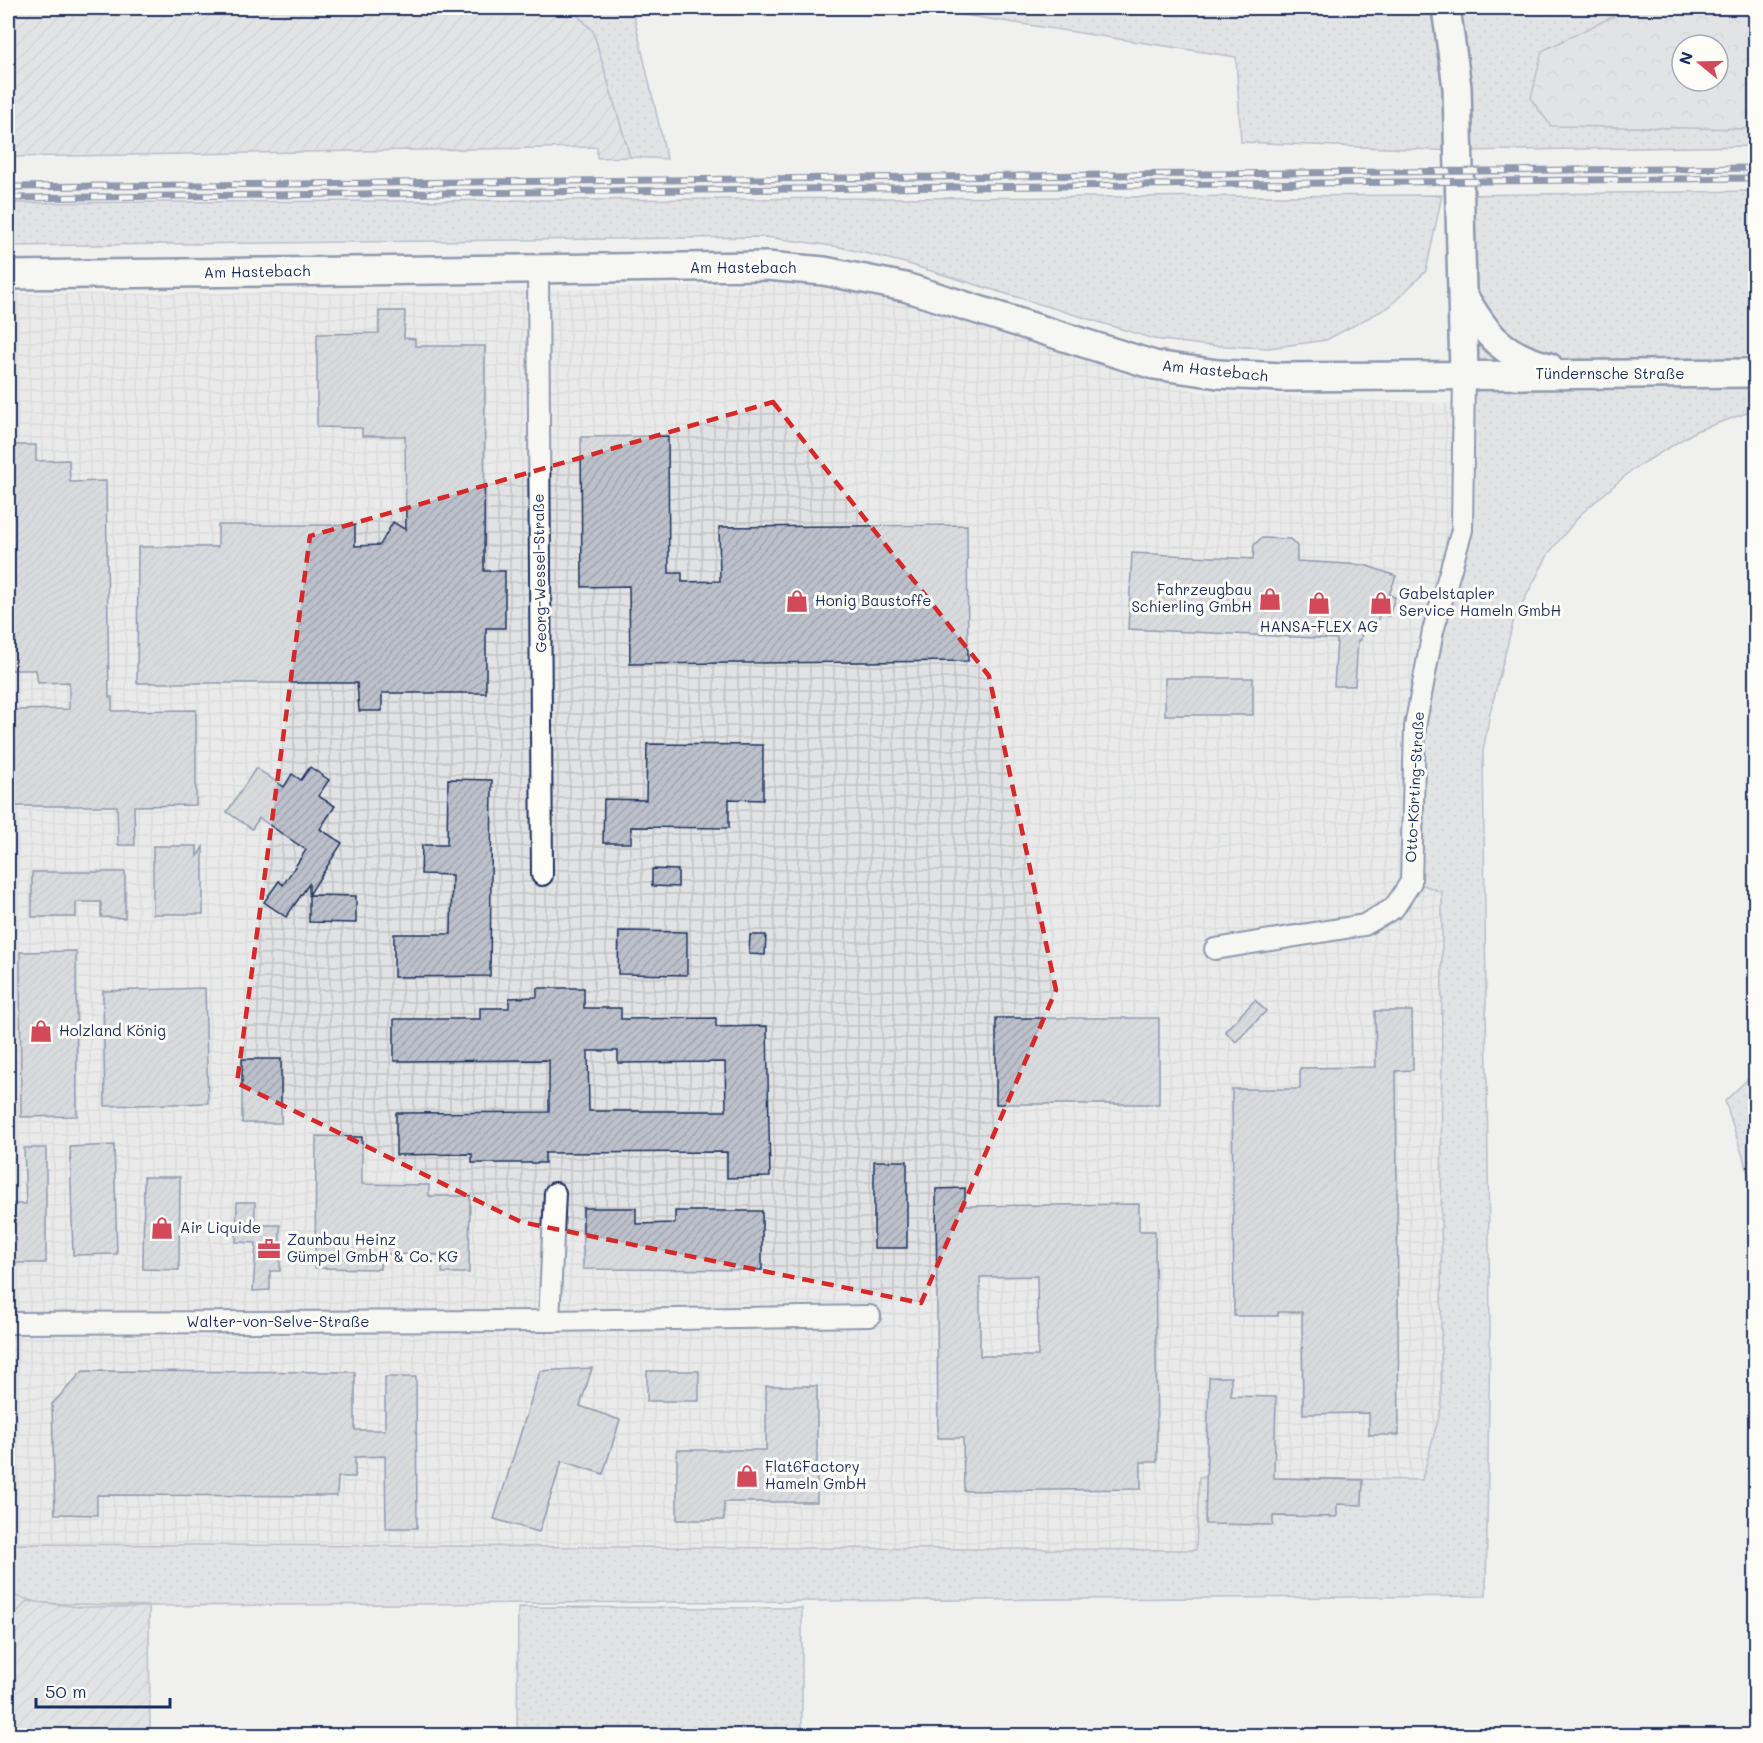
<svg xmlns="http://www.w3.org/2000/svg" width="1763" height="1743" font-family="Mali,sans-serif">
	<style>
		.industrial { fill: url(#industrial-grid) }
		.grass { fill: url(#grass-dots); stroke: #76819b; stroke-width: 1.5; fill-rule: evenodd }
		.park { fill: url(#park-crowns); stroke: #76819b; stroke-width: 1.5; fill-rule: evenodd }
		.garden { fill: url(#garden-furrows); stroke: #76819b; stroke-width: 1.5 }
		.building { fill: url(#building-hatch); stroke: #1b2f5e; stroke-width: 1.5; fill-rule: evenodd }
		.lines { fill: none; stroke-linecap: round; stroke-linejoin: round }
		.street-casing { stroke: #1b2f5e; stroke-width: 24 }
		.secondary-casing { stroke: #1b2f5e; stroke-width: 32 }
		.street { stroke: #fdfcf7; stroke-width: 20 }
		.secondary { stroke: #fdfcf7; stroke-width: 27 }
		.rail-casing { stroke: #1b2f5e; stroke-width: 7 }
		.rail { stroke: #fdfcf7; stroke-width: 4.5; stroke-dasharray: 14; stroke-linecap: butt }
		.marked { fill: none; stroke: #d62828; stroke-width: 4.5; stroke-dasharray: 12 8; stroke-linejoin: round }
		.labels { text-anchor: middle; stroke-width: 6; stroke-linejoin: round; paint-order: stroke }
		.street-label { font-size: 15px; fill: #1b2f5e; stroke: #fdfcf7 }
		.poi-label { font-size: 15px; fill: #1b2f5e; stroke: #fdfcf7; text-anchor: start }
	</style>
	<defs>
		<pattern id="industrial-grid" width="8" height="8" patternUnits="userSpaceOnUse" patternTransform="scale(1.5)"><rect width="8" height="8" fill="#e0e2e3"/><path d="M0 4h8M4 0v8" fill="none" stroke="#c0c2c5"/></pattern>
		<pattern id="grass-dots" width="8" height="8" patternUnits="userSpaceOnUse" patternTransform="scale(1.5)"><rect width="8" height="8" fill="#d0d3d8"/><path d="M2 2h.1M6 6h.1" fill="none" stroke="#b2b5bc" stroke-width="1.8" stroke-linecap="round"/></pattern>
		<pattern id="park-crowns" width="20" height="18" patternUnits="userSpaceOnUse" patternTransform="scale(1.5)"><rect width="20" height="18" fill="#d0d3d8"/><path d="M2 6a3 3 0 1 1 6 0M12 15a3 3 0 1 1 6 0" fill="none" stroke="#b2b5bc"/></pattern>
		<pattern id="garden-furrows" width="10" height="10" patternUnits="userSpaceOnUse" patternTransform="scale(1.5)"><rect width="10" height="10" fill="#d0d3d8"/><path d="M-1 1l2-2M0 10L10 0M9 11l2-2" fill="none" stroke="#b2b5bc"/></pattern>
		<pattern id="building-hatch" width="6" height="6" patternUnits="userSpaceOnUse" patternTransform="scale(1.5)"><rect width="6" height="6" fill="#bbc0ca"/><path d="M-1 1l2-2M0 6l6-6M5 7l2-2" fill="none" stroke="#a0a5b0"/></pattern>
	</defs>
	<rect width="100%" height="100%" fill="#f0f0ee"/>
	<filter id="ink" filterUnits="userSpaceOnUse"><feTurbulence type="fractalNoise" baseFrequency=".0167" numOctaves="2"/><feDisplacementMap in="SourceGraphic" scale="12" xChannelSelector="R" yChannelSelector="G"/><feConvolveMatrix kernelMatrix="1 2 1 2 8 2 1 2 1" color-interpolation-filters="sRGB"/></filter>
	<g filter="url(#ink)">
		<polygon class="industrial" points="799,283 901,297 993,332 1200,392 1486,405 1460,1579 27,1601 8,1622 8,294 491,292"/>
		<g class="grass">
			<polygon points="570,8 632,8 667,159 630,157 593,31"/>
			<polygon points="918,8 1445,8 1458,151 1241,142 1236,57"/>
			<path d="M1447,8H1755V146L1460,151ZM1682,45H1718V81H1682Z"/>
			<polygon points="1755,191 1755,410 1696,431 1632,470 1581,514 1549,553 1514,619 1490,713 1483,752 1490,1327 1486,1596 149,1606 40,1603 8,1594 8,1544 1196,1550 1199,1477 1422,1480 1441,1409 1442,892 1412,881 1417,727 1463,530 1466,373 1461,195"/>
			<polygon points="1442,195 1426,271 1389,307 1326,340 1269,348 1202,345 1154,339 905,263 840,247 766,237 8,246 8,203"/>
			<polygon points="1755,1072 1755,1194 1725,1101"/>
			<polygon points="518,1607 802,1608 802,1735 517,1735"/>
		</g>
		<path class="park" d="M1630,8H1755V129L1551,126L1531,99L1542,51ZM1682,45H1718V81H1682Z"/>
		<g class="garden">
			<polygon points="8,8 570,8 593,31 630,157 597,158 597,147 8,157"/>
			<polygon points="27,1601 80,1607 149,1607 150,1735 8,1735 8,1622"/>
		</g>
		<g class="building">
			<polygon points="379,311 405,311 404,338 415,339 415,346 485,346 484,571 505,571 505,628 486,628 486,693 382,693 382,711 359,711 357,683 137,683 138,547 218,547 218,525 355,525 355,546 380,545 393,522 406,530 405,436 362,436 362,428 317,427 317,334 379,333"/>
			<polygon points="668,436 669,573 682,573 682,582 720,581 719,527 967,525 968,661 630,664 629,586 582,587 581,437"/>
			<polygon points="8,445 36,445 36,461 69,460 70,482 106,481 109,697 112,697 112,711 196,710 196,805 134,806 135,845 118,845 117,806 9,806 8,710 69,709 69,682 38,683 36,670 8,670"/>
			<polygon points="1261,538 1290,539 1297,546 1297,561 1365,565 1396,576 1389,595 1395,597 1389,616 1380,613 1373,634 1362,629 1361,640 1358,640 1355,686 1334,686 1337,639 1128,629 1132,553 1253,559 1254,545"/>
			<rect x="1165" y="678" width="88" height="37"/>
			<polygon points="647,744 763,745 763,800 729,799 729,828 631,827 631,843 603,843 604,799 646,800"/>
			<polygon points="310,767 329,780 318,796 335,806 320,829 342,843 309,895 309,884 286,917 264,902 279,881 283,885 306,850 259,818 252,829 227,812 256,768 284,787 292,774 301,780"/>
			<polygon points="448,779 492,780 490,976 394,977 394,934 451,934 452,875 421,874 422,845 447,845"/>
			<polygon points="153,846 197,846 197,857 203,847 203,914 153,914"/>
			<polygon points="652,869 678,870 678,887 652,886"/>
			<polygon points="32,872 125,872 125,918 101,917 101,902 76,902 76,917 32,917"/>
			<polygon points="309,895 356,896 356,923 309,922"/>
			<polygon points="619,931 687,932 687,975 618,974"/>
			<polygon points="750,935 766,935 765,955 749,954"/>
			<polygon points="76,951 77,1116 21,1117 20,952"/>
			<polygon points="205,988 208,1103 105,1106 103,991"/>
			<path d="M537,988H584V1008H621V1019L716,1018V1027L767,1026L770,1177L727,1178V1152L545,1153V1163H472V1154L396,1155V1113L549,1112V1060L394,1061V1019H480V1008H509V998L537,997ZM588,1051H618V1063L725,1062L726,1111H589Z"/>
			<polygon points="1255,1000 1266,1011 1236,1042 1225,1031"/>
			<polygon points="1375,1011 1412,1011 1413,1070 1396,1071 1399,1435 1369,1435 1369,1413 1303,1414 1302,1312 1278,1312 1278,1316 1234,1316 1232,1089 1300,1089 1300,1068 1376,1067"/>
			<rect x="996" y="1018" width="163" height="86"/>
			<rect x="242" y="1059" width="39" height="64"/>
			<polygon points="316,1136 362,1137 362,1184 429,1185 429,1196 470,1196 469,1273 442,1273 443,1255 381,1254 380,1269 315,1268"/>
			<polygon points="114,1145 117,1254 73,1255 70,1147"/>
			<polygon points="24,1148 46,1148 46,1263 13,1263 14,1204 26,1204"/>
			<rect x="874" y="1161" width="33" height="87"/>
			<polygon points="144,1177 180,1177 179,1270 143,1269"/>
			<path d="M965,1188V1206L1139,1204V1231H1155L1157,1462H1141V1489L964,1491L963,1438H938L936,1189ZM1037,1276L1038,1356H980V1277Z"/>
			<polygon points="237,1202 255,1202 255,1225 280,1225 280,1271 270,1271 270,1290 253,1291 256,1243 236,1242"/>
			<polygon points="583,1208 636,1208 636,1224 675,1223 675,1211 762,1211 762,1270 583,1269"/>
			<polygon points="592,1368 580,1406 620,1420 603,1474 562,1461 539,1532 494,1519 540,1371"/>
			<polygon points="83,1371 355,1372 355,1430 385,1430 385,1377 416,1377 417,1528 386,1528 385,1456 355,1457 355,1477 338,1477 337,1496 97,1495 97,1515 55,1514 52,1404"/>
			<rect x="647" y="1371" width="52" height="30"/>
			<polygon points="1209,1377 1231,1377 1231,1396 1276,1397 1274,1478 1363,1480 1362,1505 1337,1504 1337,1517 1273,1516 1273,1525 1205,1524"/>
			<polygon points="766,1386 817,1386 817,1502 724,1502 724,1520 677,1520 677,1450 766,1450"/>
		</g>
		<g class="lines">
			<g class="street-casing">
				<g id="street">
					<polyline points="538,270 542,875"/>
					<polyline points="1215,949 1364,925 1394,908 1411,882 1415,727 1433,631 1462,530 1464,374"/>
					<polyline points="549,1321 555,1193"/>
					<polyline points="8,1323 549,1321 870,1316"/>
				</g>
			</g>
			<g class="secondary-casing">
				<g id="secondary">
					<polyline points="1446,8 1457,87 1464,374"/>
					<polyline points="8,275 766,266 824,271 905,287 1154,365 1218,374 1282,377 1756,373"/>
					<path d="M1463,295C1487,336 1502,355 1549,367"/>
				</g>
			</g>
			<use href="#street" class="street"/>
			<use href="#secondary" class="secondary"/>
			<g class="rail-casing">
				<g id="rail">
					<polyline points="8,187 1756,168"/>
					<polyline points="8,198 1756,178"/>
				</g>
			</g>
			<use href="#rail" class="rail"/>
		</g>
	</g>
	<path d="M0 0H1763V1743H0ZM773,402L989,676L1056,990L921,1303L521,1222L237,1083L310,536Z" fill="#f0f0ee" fill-opacity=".55" fill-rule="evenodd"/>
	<path class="marked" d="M773,402L989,676L1056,990L921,1303L521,1222L237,1083L310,536Z"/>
	<defs>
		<g id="shop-bare" transform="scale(1.8)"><path d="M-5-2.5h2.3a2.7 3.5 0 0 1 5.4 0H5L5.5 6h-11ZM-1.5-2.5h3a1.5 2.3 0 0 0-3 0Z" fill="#d1495b" stroke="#fdfcf7" stroke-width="2.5" paint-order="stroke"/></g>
		<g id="office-bare" transform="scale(1.8)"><path d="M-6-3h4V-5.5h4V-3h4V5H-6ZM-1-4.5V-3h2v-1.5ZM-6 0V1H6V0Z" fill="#d1495b" stroke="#fdfcf7" stroke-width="2.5" paint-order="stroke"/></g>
	</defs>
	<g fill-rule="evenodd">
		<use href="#shop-bare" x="1270" y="599"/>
		<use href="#shop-bare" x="797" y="601"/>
		<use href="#shop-bare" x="1319" y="603"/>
		<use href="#shop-bare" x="1381" y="603"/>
		<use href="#shop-bare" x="41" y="1031"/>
		<use href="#shop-bare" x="162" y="1228"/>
		<use href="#office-bare" x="269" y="1249"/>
		<use href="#shop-bare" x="747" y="1476"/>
	</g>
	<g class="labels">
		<g class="street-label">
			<text x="743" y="273">Am Hastebach</text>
			<text transform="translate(257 272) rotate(-1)" y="5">Am Hastebach</text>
			<text transform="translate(1215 371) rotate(6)" y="5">Am Hastebach</text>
			<text x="1610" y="379">Tündernsche Straße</text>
			<text transform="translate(540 573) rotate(-91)" y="5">Georg-Wessel-Straße</text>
			<text transform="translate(1415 787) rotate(-87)" y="5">Otto-Körting-Straße</text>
			<text x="278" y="1327">Walter-von-Selve-Straße</text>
		</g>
		<g class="poi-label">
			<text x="1252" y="595" text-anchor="end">Fahrzeugbau<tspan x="1252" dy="17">Schierling GmbH</tspan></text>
			<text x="1399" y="599">Gabelstapler<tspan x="1399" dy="17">Service Hameln GmbH</tspan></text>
			<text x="815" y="606">Honig Baustoffe</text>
			<text x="1319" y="632" text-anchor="middle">HANSA-FLEX AG</text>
			<text x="59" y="1036">Holzland König</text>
			<text x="180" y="1233">Air Liquide</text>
			<text x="287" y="1245">Zaunbau Heinz<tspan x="287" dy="17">Gümpel GmbH &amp; Co. KG</tspan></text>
			<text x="765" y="1472">Flat6Factory<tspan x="765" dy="17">Hameln GmbH</tspan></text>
		</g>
	</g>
	<rect width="1763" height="1743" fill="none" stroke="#fdfcf7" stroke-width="30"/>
	<rect x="15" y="15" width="1733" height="1713" fill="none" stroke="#1b2f5e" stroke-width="2" filter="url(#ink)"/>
	<g transform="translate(1700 63) rotate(289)"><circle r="28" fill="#fdfcf7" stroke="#a3aaba" stroke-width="1.5"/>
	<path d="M0-4.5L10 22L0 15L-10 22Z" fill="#d1495b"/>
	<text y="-9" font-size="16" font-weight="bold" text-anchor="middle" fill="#1b2f5e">N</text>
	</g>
	<path d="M36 1698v9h134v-9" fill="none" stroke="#1b2f5e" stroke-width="3"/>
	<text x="45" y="1698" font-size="18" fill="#1b2f5e" stroke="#fdfcf7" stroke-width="4.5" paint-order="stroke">50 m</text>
</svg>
